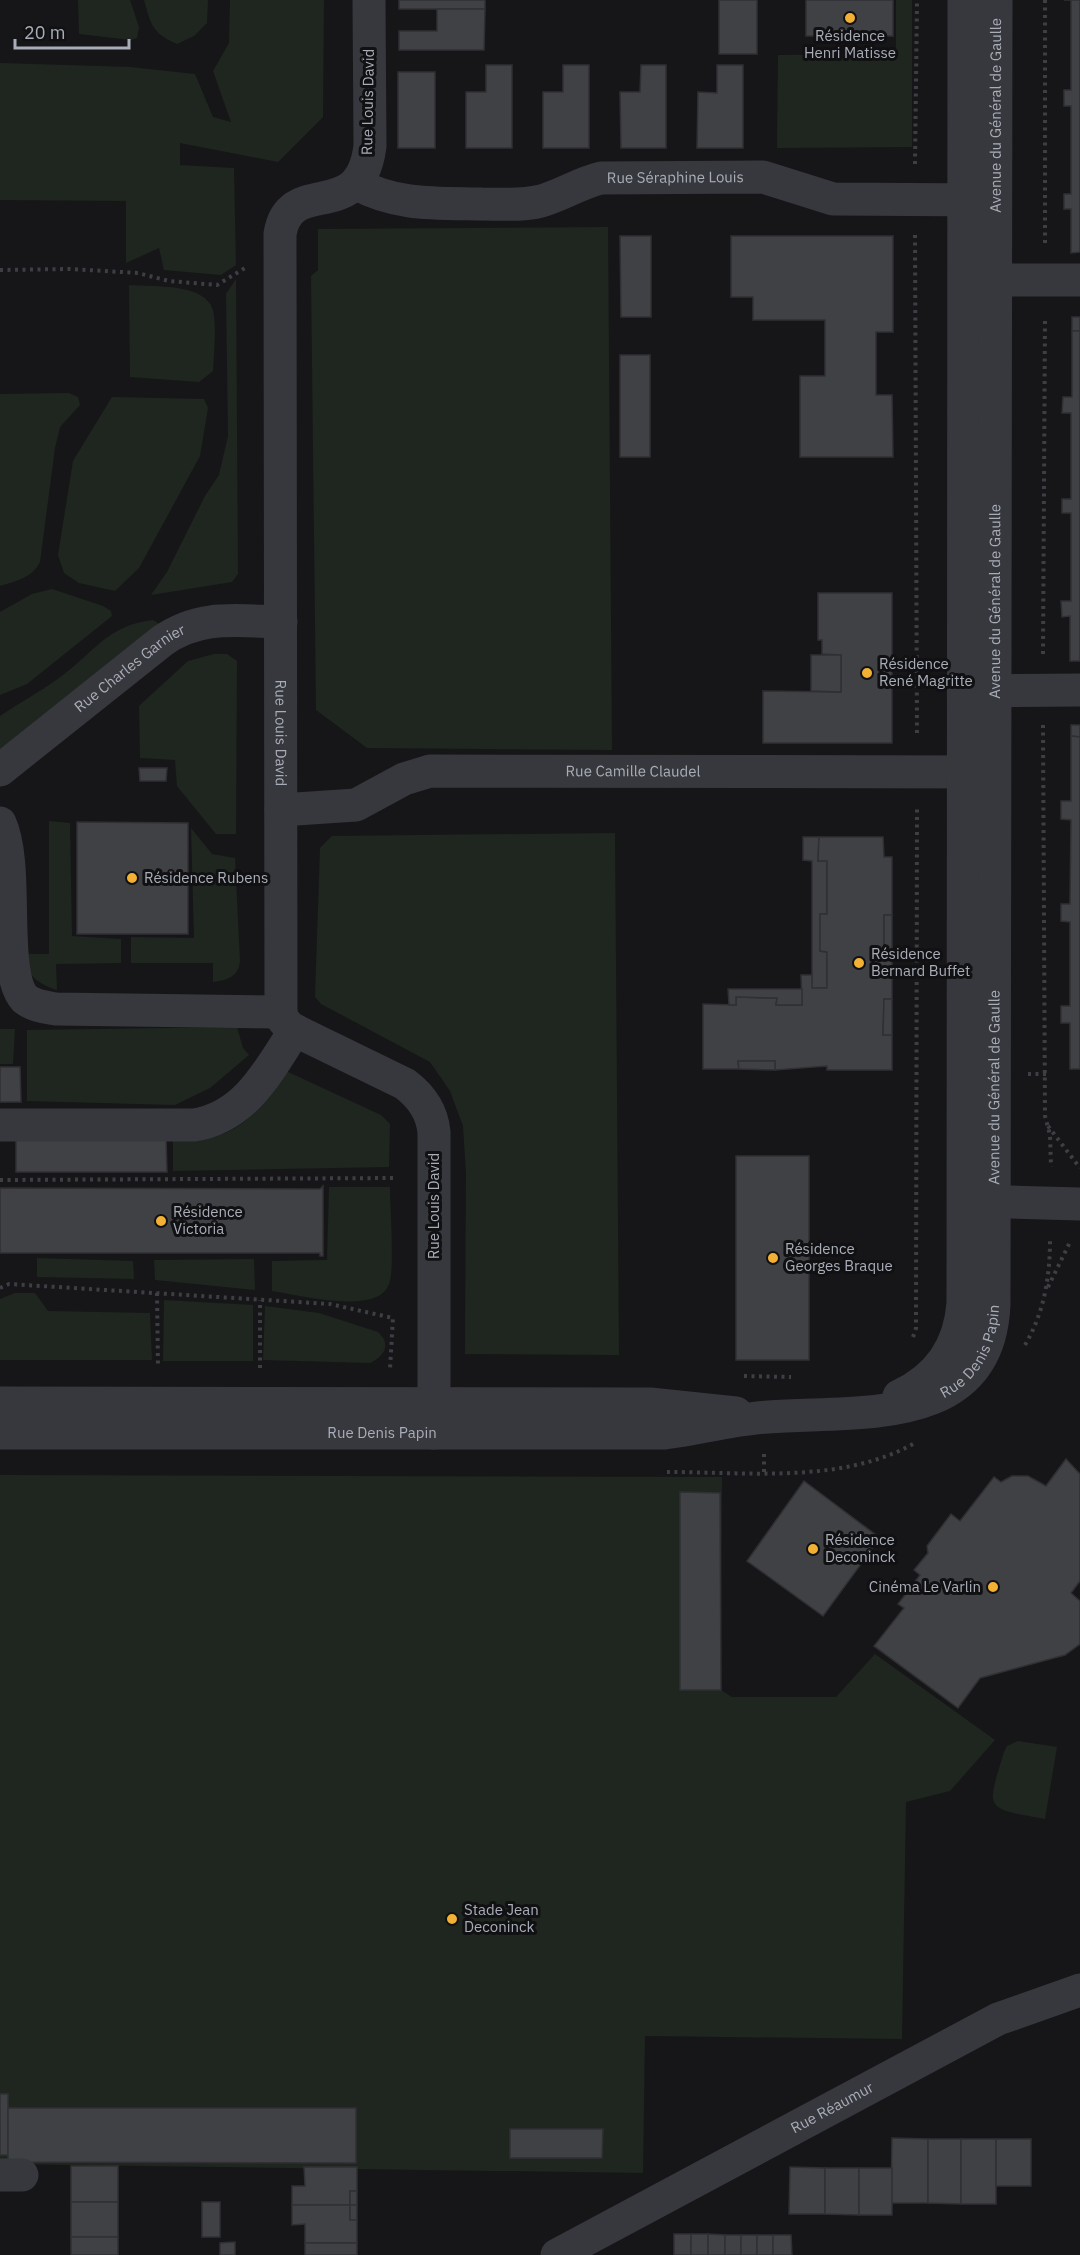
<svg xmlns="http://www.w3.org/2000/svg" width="1080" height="2255" font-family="'IBM Plex Sans',sans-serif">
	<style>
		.green { fill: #1e261f }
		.building { fill: #404145; stroke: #303034; stroke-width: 1.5 }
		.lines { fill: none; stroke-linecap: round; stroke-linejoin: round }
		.path { stroke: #3d3f44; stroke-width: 4; stroke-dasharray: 3 4.5; stroke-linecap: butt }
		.minor { stroke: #37383d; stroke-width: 33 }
		.poi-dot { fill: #f2b134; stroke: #111113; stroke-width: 2 }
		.labels { text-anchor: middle; stroke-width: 6; stroke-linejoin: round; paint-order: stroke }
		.poi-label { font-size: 15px; fill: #a8adb8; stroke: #111113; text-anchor: start }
		.street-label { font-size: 15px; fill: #a8adb8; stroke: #111113 }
	</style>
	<rect width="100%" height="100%" fill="#161618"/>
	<g class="green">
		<polygon points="78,0 130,0 139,27 137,38 131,40 79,34"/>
		<path d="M144,0H208L207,23L194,36L177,44C152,33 151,25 144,0Z"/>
		<polygon points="230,0 324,0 323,117 278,162 180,143 180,165 234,168 236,265 221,275 164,270 159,248 126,263 126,201 0,200 0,63 130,67 195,74 213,117 231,122 213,71 229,43"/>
		<polygon points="896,0 912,0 912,147 777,148 778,55 896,54"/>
		<polygon points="608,227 612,750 367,748 316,710 311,276 318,270 318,229"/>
		<polygon points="236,279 238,574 232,582 151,595 167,572 205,496 219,475 228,436 226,294"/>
		<path d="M129,285C153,287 211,282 214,315C216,333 214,353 213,371L199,382L130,377Z"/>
		<path d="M69,393L78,397L80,405L60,427L55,448L40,562C32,578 16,581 0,586V394Z"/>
		<polygon points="112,397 204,399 208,408 200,456 139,568 115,591 79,583 64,573 58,555 73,461"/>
		<polygon points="52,589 103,606 111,611 112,616 27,684 0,695 0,612 32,594"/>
		<path d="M153,620L159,624L0,752V716C19,703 40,692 59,678C94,653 107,625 153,620Z"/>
		<polygon points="214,654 227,654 237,661 236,834 216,834 177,786 175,760 140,758 139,706 188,661"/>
		<path d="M49,821L70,823L72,936L121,939V963L56,964L57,990C35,983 28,974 20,954H49Z"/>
		<path d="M191,828L212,854L235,858L240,961C238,977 228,980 213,982V963H131V937L194,938Z"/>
		<polygon points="615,833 619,1355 465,1354 466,1173 463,1126 450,1091 430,1062 321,1004 315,997 320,848 332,836"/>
		<polygon points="237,1027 243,1048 249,1055 210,1088 175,1105 27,1101 27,1030"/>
		<polygon points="0,1029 15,1029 13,1064 0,1064"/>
		<path d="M286,1071L381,1115L390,1124L389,1167L173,1171V1141C238,1140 251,1121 286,1071Z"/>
		<path d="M329,1187H390C390,1206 395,1270 389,1284C378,1316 299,1295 272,1291V1261L327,1260Z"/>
		<polygon points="37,1258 133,1261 134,1279 37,1277"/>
		<polygon points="254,1259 255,1290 155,1280 154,1260"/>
		<polygon points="15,1293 35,1293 48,1311 150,1313 152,1360 0,1360 0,1299"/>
		<polygon points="164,1300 253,1305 253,1361 163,1361"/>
		<path d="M265,1306L319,1313L378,1332C392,1345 384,1356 370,1363L263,1360Z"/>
		<polygon points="0,1475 722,1477 721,1690 732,1697 836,1697 875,1654 995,1740 950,1791 906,1802 902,2039 645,2036 643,2173 0,2164"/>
		<path d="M1018,1741L1057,1747L1045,1819C984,1808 986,1811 1004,1752L1007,1746Z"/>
	</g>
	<g class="building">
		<rect x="399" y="0" width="86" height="9"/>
		<rect x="719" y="0" width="38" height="54"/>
		<rect x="806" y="0" width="87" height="36"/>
		<polygon points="1064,0 1080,0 1080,252 1071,253 1071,209 1064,209 1064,194 1071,194 1071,106 1064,106 1064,90 1071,90 1071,0"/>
		<polygon points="437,9 485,9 484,50 399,50 399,31 437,31"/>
		<polygon points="486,65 512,65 512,148 466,148 466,92 486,92"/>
		<polygon points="563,65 589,65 589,148 543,148 543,92 563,92"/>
		<polygon points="641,65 666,65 666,148 621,148 620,92 640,92"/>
		<polygon points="717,65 743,65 743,148 697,148 698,92 717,93"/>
		<rect x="398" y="72" width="37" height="76"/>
		<polygon points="620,236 651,236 651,317 621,317"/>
		<polygon points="731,236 893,236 893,332 876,332 876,395 892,395 893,457 800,457 800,376 825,376 825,320 753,320 753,297 731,297"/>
		<rect x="1072" y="317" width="8" height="14"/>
		<polygon points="1072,331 1080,331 1080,661 1070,661 1070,616 1062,617 1061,601 1071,601 1071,513 1062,513 1062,499 1071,499 1071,413 1062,413 1063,397 1072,397"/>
		<rect x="620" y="355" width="30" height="102"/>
		<polygon points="818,593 892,593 892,743 763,743 763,691 841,692 841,655 822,654 822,640 818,640"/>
		<polygon points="811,655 841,655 841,692 811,691"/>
		<polygon points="1071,725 1080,725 1080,737 1071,736"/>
		<polygon points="1071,736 1080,737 1080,1069 1070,1069 1070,1023 1061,1023 1061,1006 1070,1006 1070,922 1061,921 1061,904 1070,904 1071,820 1061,819 1061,801 1071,801"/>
		<polygon points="139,768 167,768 166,781 140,781"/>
		<polygon points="77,822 188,823 188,934 77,934"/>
		<polygon points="803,837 819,837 818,861 827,861 827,914 820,914 820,951 827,952 827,988 812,988 812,861 803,860"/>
		<polygon points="819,837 883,837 884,857 892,857 892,915 884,915 884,950 892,951 892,999 884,999 883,1035 892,1035 892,1070 827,1070 827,1066 775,1070 775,1061 738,1061 739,1069 703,1069 703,1004 736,1005 736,997 777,998 776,1005 802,1005 801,975 812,975 812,988 827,988 827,952 820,951 820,914 827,914 827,861 818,861"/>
		<polygon points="884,915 892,915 892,951 884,950"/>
		<polygon points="728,989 802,989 802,1005 776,1005 777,998 736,997 736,1005 729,1005"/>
		<polygon points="884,999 892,999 892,1035 883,1035"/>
		<polygon points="738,1061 775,1061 775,1070 739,1069"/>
		<polygon points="0,1067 20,1067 21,1102 0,1102"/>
		<polygon points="166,1139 167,1172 16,1172 16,1140"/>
		<rect x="736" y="1156" width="73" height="204"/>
		<polygon points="323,1186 323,1256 320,1256 320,1253 0,1253 0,1188 320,1189"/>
		<polygon points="1066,1459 1080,1474 1080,1581 1071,1593 1080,1601 1080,1644 1065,1655 980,1678 958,1708 874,1646 904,1608 898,1604 920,1575 914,1570 928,1553 927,1546 951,1514 960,1521 994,1477 1001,1482 1012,1476 1028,1476 1046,1486"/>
		<polygon points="804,1481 880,1538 823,1616 747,1561"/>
		<polygon points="680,1492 720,1493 721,1690 680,1690"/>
		<rect x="0" y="2094" width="8" height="61"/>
		<polygon points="8,2108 356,2108 356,2163 8,2162"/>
		<polygon points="510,2129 603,2129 602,2158 510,2158"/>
		<polygon points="892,2138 928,2139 928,2203 891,2203"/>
		<polygon points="928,2139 961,2139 961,2204 928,2203"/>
		<rect x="961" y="2139" width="35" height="65"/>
		<rect x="996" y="2139" width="35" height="47"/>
		<rect x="71" y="2166" width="47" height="36"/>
		<polygon points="304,2167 357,2167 357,2191 350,2191 350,2205 292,2205 292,2186 305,2186"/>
		<polygon points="790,2167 825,2168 825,2214 789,2214"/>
		<polygon points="825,2168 859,2168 859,2215 825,2214"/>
		<rect x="859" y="2168" width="33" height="47"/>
		<rect x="350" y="2191" width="7" height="14"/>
		<rect x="71" y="2202" width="47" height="35"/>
		<rect x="202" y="2202" width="18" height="35"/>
		<polygon points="292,2205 350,2205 350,2220 357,2220 357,2243 305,2243 305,2224 292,2225"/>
		<rect x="350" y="2205" width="7" height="15"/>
		<rect x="674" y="2234" width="17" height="21"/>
		<rect x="691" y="2234" width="17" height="21"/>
		<polygon points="708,2234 725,2235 725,2255 708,2255"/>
		<rect x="725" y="2235" width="16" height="20"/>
		<rect x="741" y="2235" width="16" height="20"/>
		<rect x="757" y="2235" width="16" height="20"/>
		<polygon points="773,2235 791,2235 792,2255 773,2255"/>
		<rect x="71" y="2237" width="47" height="18"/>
		<polygon points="235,2242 235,2255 220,2255 220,2243"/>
		<rect x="305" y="2243" width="52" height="12"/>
	</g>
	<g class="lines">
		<g class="path">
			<polyline points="915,164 917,0"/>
			<polyline points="915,235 917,737"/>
			<polyline points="1045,243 1045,0"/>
			<polyline points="0,270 70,269 138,273 169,281 217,285 245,268"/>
			<polyline points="1043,654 1045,317"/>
			<polyline points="1043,725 1045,1116 1050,1135 1051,1167"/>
			<polyline points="1028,1074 1046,1074"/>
			<polyline points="1048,1126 1080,1168"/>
			<polyline points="0,1180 397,1178"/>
			<polyline points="1048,1287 1071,1240"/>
			<polyline points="0,1288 9,1284 330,1304 393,1318 390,1369"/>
			<polyline points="157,1293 158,1367"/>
			<polyline points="913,1337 916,1328 917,808"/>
			<path d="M1025,1345C1044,1313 1050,1277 1050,1240"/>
			<polyline points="260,1368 260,1300"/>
			<polyline points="744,1376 791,1377"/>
			<path d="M667,1472C748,1472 842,1484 915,1443"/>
			<polyline points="764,1472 764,1452"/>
		</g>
		<g class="minor">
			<path id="s1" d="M369,0L370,146C360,227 290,173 280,234L281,1017L290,1028L405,1084C421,1096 432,1111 434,1132V1433"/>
			<path id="s2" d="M357,184C396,206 438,203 482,204C501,204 522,206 541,201C562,195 580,183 601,178L763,177L833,199L985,200"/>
			<polyline points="996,280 1080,280"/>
			<polyline points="974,691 1080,690"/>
			<path id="s3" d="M0,770L162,641C200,614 237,621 281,622"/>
			<path id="s4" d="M281,810L356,805L404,779L430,771L984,772"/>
			<path d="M0,823C20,866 0,973 25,999C34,1006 44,1007 56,1009L281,1012"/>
			<path d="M0,1125H194C246,1117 269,1070 295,1030"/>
			<polyline points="974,1201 1080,1204"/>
			<path d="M899,1396C939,1378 960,1346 963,1303L964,0"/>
			<polyline points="0,1403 650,1404 736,1413"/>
			<path id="s5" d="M0,1433H664C698,1429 733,1419 768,1417C857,1410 989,1429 994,1304L996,0"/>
			<polyline points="0,2175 22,2175"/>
			<path id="s6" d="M557,2255L998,2019L1080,1990"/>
		</g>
	</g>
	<g class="poi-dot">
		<circle cx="850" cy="18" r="6"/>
		<circle cx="867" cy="673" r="6"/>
		<circle cx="132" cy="878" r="6"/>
		<circle cx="859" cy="963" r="6"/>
		<circle cx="161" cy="1221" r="6"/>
		<circle cx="773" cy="1258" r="6"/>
		<circle cx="813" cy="1549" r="6"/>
		<circle cx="993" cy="1587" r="6"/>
		<circle cx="452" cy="1919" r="6"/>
	</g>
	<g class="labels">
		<g class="poi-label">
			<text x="850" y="41" text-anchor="middle">Résidence<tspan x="850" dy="17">Henri Matisse</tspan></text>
			<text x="879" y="669">Résidence<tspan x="879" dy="17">René Magritte</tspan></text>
			<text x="144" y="883">Résidence Rubens</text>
			<text x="871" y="959">Résidence<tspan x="871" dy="17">Bernard Buffet</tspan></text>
			<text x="173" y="1217">Résidence<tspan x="173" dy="17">Victoria</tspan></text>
			<text x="785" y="1254">Résidence<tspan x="785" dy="17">Georges Braque</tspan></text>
			<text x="825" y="1545">Résidence<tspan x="825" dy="17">Deconinck</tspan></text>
			<text x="981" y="1592" text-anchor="end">Cinéma Le Varlin</text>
			<text x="464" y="1915">Stade Jean<tspan x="464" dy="17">Deconinck</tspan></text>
		</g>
		<g class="street-label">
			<text transform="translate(368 102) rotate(-89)" y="5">Rue Louis David</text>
			<text dy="5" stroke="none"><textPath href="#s5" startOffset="2244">Avenue du Général de Gaulle</textPath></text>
			<text dy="5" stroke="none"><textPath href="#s2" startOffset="326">Rue Séraphine Louis</textPath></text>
			<text dy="5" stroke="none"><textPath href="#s5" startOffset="1758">Avenue du Général de Gaulle</textPath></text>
			<text dy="5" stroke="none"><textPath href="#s3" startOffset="165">Rue Charles Garnier</textPath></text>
			<text dy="5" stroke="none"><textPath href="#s1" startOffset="783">Rue Louis David</textPath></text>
			<text dy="5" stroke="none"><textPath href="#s4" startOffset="360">Rue Camille Claudel</textPath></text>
			<text dy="5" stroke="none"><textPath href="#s5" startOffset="1272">Avenue du Général de Gaulle</textPath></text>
			<text transform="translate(434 1206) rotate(-90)" y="5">Rue Louis David</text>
			<text dy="5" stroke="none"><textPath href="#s5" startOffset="1000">Rue Denis Papin</textPath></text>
			<text dy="5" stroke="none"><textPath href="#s5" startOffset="382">Rue Denis Papin</textPath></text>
			<text dy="5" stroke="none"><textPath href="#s6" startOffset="312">Rue Réaumur</textPath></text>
		</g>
	</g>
	<path d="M15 39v9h114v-9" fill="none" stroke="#a8adb8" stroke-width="3"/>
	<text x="24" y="39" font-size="18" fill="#a8adb8" stroke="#111113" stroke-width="4.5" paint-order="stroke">20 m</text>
</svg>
